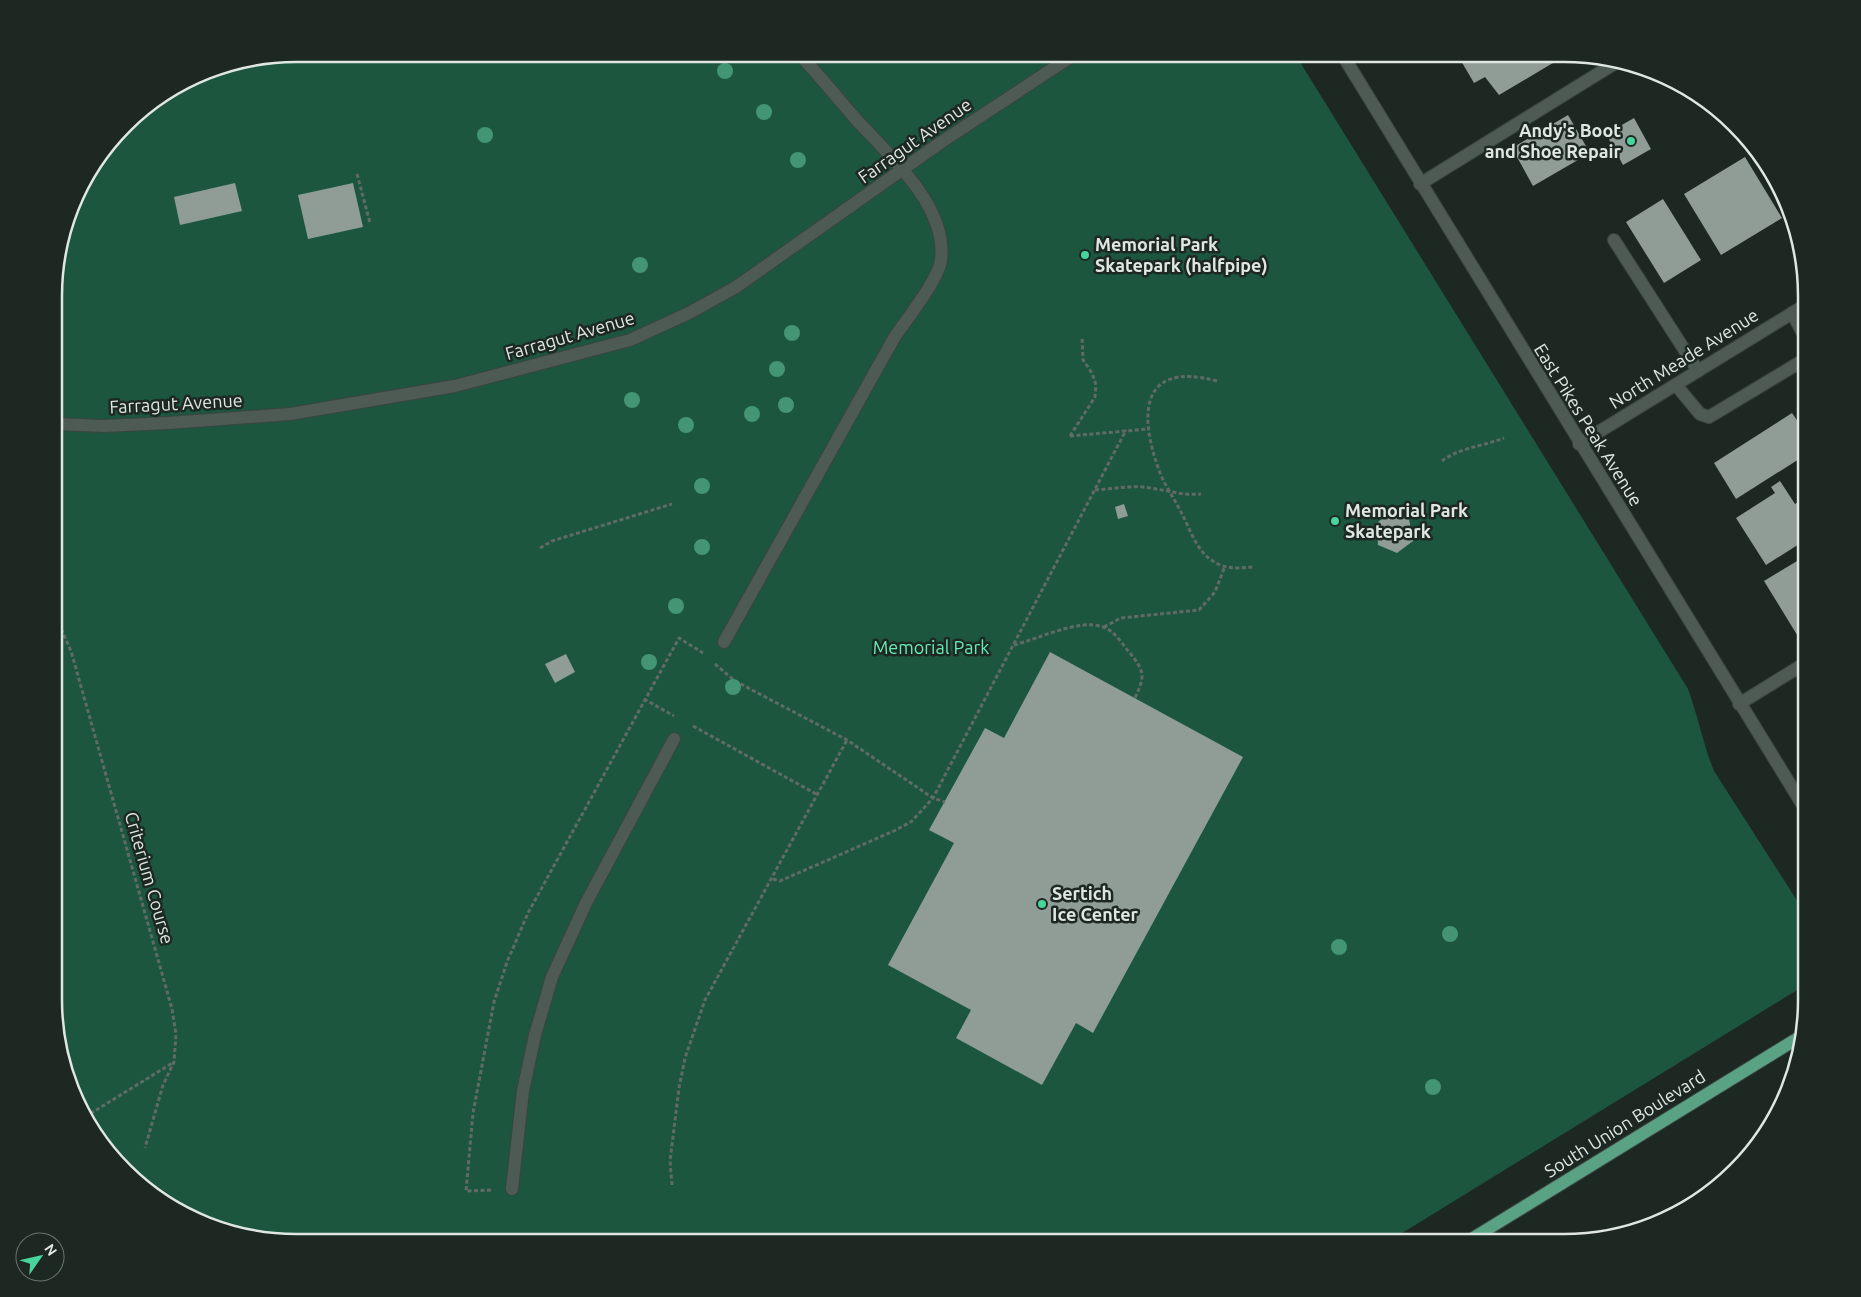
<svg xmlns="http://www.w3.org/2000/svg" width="1861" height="1297" font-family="Ubuntu,sans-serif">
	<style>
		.green { fill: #1c563f }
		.building { fill: #8f9d96 }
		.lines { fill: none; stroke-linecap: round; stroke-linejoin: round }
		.lane-casing { stroke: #3b4440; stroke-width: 14 }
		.street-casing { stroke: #3b4440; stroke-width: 14 }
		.secondary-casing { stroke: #3b4440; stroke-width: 14 }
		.primary-casing { stroke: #3b4440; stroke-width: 14 }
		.path { stroke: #616b66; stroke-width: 3; stroke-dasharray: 4 2.5; stroke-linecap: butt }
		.lane { stroke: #4e5b54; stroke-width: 12 }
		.street { stroke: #4e5b54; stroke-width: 12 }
		.secondary { stroke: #4e5b54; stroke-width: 12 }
		.primary { stroke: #59a283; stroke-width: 12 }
		.tree { fill: #449574 }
		.poi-dot { fill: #48d49d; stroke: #1d2823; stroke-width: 2 }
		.labels { text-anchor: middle; stroke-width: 5; stroke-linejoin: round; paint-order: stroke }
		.poi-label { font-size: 18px; font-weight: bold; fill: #e0e7e3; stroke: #1d2823; text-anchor: start }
		.street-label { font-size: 18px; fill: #e0e7e3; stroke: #1d2823 }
		.park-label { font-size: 18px; fill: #64efb6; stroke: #1d2823 }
		.rim { fill: none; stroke: #e0e7e3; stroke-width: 2.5 }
	</style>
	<rect width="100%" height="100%" fill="#1d2823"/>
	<path class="green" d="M297,54H1295L1688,689C1698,716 1703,744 1714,771L1807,916V984L1386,1243H281L218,1230L149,1193L86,1121L56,1032V265L79,189L136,114L204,72Z"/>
	<g class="building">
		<polygon points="1457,54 1568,54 1499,95 1485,77 1474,83"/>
		<polygon points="1568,115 1590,153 1533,186 1512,148"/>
		<polygon points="1634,118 1651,149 1623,165 1606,134"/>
		<polygon points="1745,157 1782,218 1721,255 1684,194"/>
		<polygon points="235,183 242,211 180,225 174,197"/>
		<polygon points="353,183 363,227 308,239 298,195"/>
		<polygon points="1663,199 1701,260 1664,283 1626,222"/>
		<polygon points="1792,413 1807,435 1807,454 1736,499 1714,463"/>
		<polygon points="1780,481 1795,504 1805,498 1807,500 1807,539 1766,565 1736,518 1775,493 1771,487"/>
		<polygon points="1124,504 1128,516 1118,519 1115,507"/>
		<polygon points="1392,510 1409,519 1413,541 1397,553 1378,545 1377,523"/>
		<polygon points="1807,555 1807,640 1802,643 1764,581"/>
		<polygon points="1050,652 1243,757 1093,1033 1076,1023 1042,1085 956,1038 971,1010 888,965 954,843 929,830 985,728 1004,738"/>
		<polygon points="566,654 575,672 555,683 545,664"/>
	</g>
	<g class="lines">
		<g class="lane-casing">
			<g id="lane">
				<polyline points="1420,184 1617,62"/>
				<polyline points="1614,240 1698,371"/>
				<polyline points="1792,313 1807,341"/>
				<polyline points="1676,385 1700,414 1709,417 1807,358"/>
				<polyline points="724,642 894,338"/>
				<polyline points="1739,704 1807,662"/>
				<polyline points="512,1189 523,1091 535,1035 552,977 586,903 674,739"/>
			</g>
		</g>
		<g class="street-casing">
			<g id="street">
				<path d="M799,54C818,74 836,96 854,117C887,154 948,205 941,260C939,279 906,320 894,338"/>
				<polyline points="56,424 104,426 168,423 290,414 455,386 630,340 689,313 736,287 940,143 1075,54"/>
				<polyline points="1579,444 1807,304"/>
			</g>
		</g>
		<g class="secondary-casing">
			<polyline id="secondary" points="1342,54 1807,812"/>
		</g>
		<g class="primary-casing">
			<polyline id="primary" points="1465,1243 1803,1035"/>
		</g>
		<g class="path">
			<polyline points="357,174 370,223"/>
			<path d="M1217,381C1138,360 1139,417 1160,473C1166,487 1175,500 1182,514C1190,529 1197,552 1213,561C1225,570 1240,568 1253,567"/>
			<polyline points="1070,436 1095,397 1096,385 1092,373 1083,360 1082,337"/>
			<polyline points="1070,436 1148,429"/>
			<path d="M1442,461C1458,448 1484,446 1504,438"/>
			<path d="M1095,490C1111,489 1127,486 1143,487C1163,489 1181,496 1201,494"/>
			<polyline points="540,548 552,541 672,504"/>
			<polyline points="56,617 71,651 172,1009 176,1034 174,1062 163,1085 145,1148"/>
			<polyline points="1104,627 1121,618 1199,610 1215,592 1225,566"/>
			<path d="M1014,645C1038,639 1080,618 1103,627C1115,631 1122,644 1130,653C1145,672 1145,676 1135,698"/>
			<polyline points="715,664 735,681 847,740 933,798 945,802"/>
			<polyline points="644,699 674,716"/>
			<polyline points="693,726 818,795"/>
			<polyline points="773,879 780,881 896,830 912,821 933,798 1126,430"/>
			<polyline points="85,1117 174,1062"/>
			<polyline points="672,1185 670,1161 679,1088 685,1058 705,1000 847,740"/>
			<polyline points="491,1190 466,1191 473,1113 494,1002 507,962 528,913 679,638 703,653"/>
		</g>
		<use href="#lane" class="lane"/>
		<use href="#street" class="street"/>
		<use href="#secondary" class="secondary"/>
		<use href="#primary" class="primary"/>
	</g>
	<g class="tree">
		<circle cx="725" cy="71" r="8"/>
		<circle cx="764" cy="112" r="8"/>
		<circle cx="485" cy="135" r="8"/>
		<circle cx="798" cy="160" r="8"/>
		<circle cx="640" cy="265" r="8"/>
		<circle cx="792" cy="333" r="8"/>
		<circle cx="777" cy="369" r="8"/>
		<circle cx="632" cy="400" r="8"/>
		<circle cx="786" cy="405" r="8"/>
		<circle cx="752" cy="414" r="8"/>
		<circle cx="686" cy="425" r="8"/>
		<circle cx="702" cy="486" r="8"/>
		<circle cx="702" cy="547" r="8"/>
		<circle cx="676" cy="606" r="8"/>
		<circle cx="649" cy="662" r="8"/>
		<circle cx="733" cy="687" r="8"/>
		<circle cx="1450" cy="934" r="8"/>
		<circle cx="1339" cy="947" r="8"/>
		<circle cx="1433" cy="1087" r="8"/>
	</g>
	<g class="poi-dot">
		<circle cx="1631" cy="141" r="5"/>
		<circle cx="1085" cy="255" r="5"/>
		<circle cx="1335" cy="521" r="5"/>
		<circle cx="1042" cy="904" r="5"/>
	</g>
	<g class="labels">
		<g class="poi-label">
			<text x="1621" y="137" text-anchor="end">Andy's Boot<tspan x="1621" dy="21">and Shoe Repair</tspan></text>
			<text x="1095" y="251">Memorial Park<tspan x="1095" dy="21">Skatepark (halfpipe)</tspan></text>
			<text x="1345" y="517">Memorial Park<tspan x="1345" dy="21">Skatepark</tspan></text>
			<text x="1052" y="900">Sertich<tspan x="1052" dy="21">Ice Center</tspan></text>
		</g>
		<g class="street-label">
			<text transform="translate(915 141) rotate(-35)" y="6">Farragut Avenue</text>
			<text transform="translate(570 336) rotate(-16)" y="6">Farragut Avenue</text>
			<text transform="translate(1684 359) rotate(-32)" y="6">North Meade Avenue</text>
			<text transform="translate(176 404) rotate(-3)" y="6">Farragut Avenue</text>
			<text transform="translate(1588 425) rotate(58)" y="6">East Pikes Peak Avenue</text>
			<text transform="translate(149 878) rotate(74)" y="6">Criterium Course</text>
			<text transform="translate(1625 1124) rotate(-32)" y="6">South Union Boulevard</text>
		</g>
		<g class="park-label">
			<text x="931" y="654">Memorial Park</text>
		</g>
	</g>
	<path d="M0 0H1861V1297H0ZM296 62H1564A234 234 0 0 1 1798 296V1000A234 234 0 0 1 1564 1234H296A234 234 0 0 1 62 1000V296A234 234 0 0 1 296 62Z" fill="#1d2823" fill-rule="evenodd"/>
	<path class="rim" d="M296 62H1564A234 234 0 0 1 1798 296V1000A234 234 0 0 1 1564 1234H296A234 234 0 0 1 62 1000V296A234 234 0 0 1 296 62Z"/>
	<g transform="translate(40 1257) rotate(56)"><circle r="24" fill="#1d2823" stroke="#6b7470"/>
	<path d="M0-4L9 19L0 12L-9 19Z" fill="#48d49d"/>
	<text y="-8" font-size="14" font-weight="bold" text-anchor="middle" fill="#e0e7e3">N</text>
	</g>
</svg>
